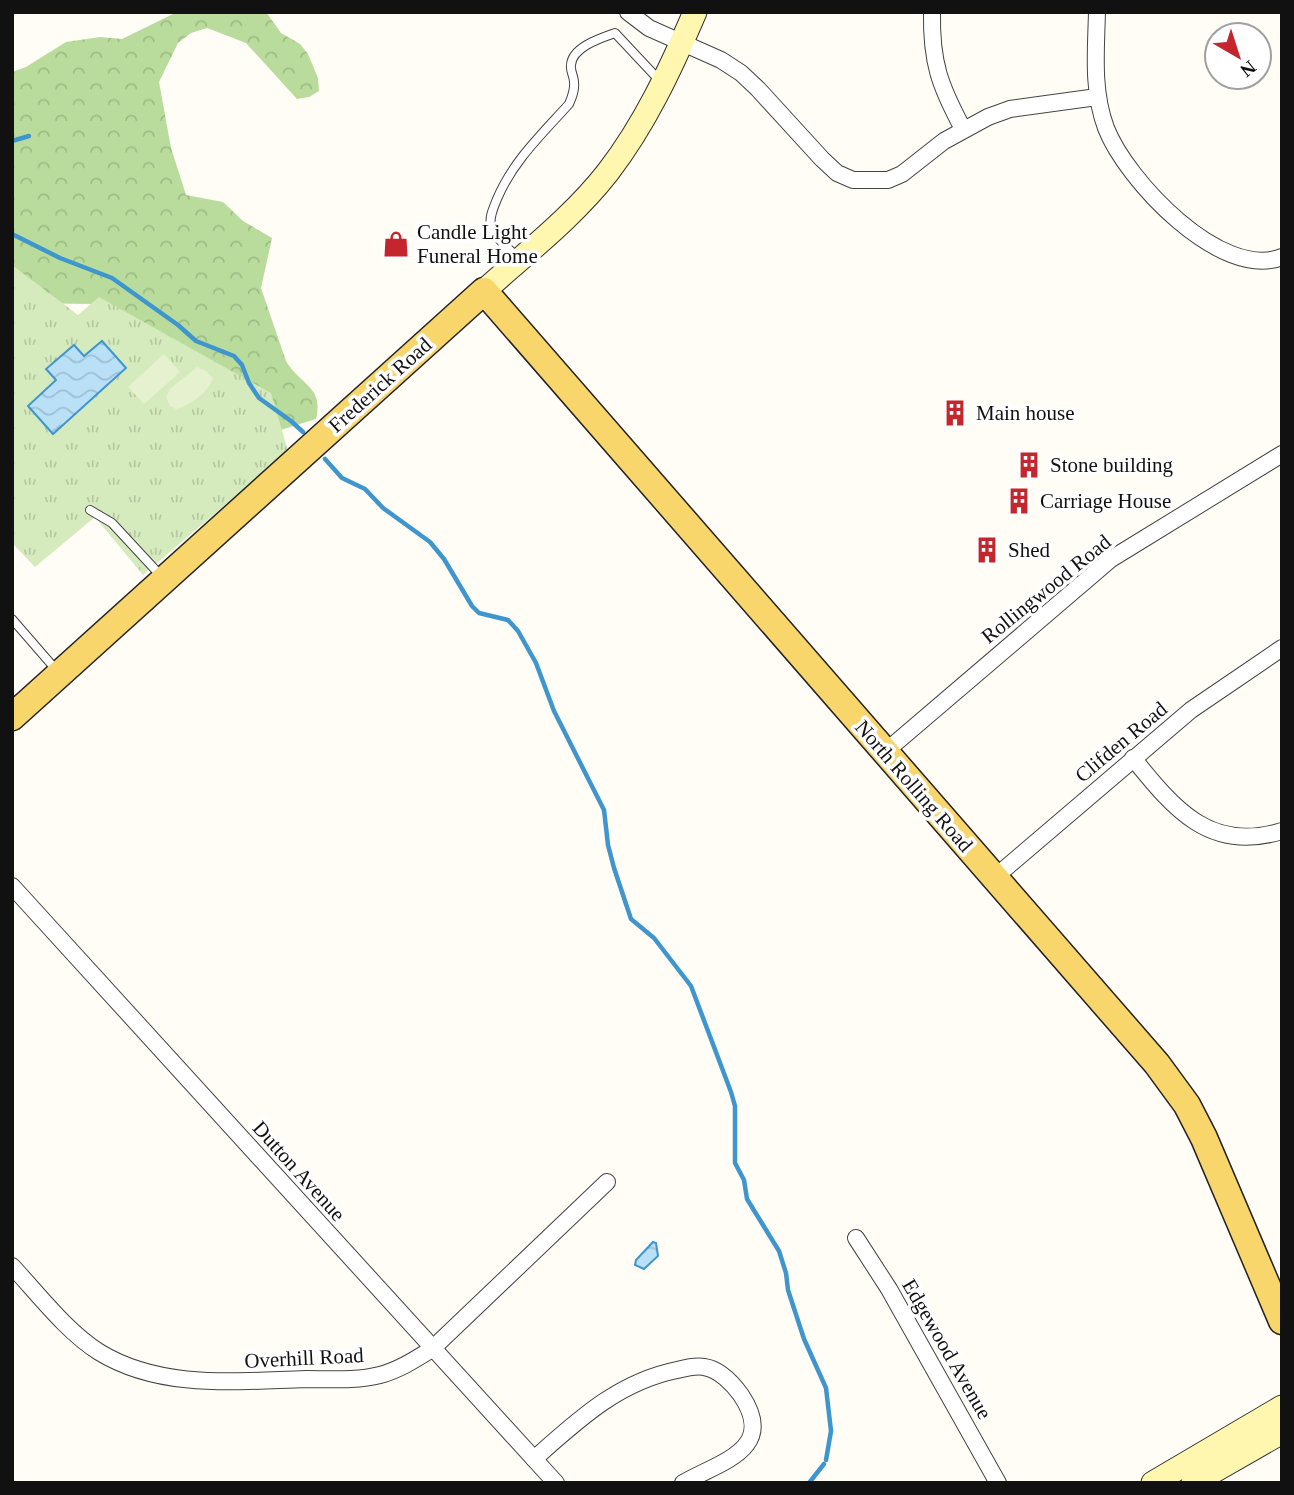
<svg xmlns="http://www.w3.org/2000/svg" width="1294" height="1495" font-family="Georgia,serif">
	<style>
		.forest { fill: url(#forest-crowns) }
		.park { fill: url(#park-tufts) }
		.pitch { fill: #e6f2cf }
		.water { fill: url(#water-waves); stroke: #3f96cf; stroke-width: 2 }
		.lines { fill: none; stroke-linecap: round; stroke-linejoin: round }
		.stream { stroke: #3f96cf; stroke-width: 4.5 }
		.service-casing { stroke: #444; stroke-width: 10 }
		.minor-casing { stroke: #444; stroke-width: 18 }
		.secondary-casing { stroke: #333; stroke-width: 25 }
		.primary-casing { stroke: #222; stroke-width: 29 }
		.service { stroke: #fff; stroke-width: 8 }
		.minor { stroke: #fff; stroke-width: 16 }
		.secondary { stroke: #fff6b0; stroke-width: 23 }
		.primary { stroke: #f9d66b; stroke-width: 26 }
		.labels { text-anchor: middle; stroke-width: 7; stroke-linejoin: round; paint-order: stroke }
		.poi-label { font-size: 21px; fill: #111; stroke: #fff; text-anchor: start }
		.street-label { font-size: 21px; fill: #111; stroke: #fff }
	</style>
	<defs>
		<pattern id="forest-crowns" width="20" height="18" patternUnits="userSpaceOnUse" patternTransform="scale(1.75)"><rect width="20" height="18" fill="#b9dc9c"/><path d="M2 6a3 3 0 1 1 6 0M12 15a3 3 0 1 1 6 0" fill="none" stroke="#9ebc85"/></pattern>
		<pattern id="park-tufts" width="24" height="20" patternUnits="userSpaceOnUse" patternTransform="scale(1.75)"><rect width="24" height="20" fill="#d5ebbd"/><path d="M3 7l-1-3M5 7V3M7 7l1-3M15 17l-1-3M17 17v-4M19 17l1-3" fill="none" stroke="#b6c8a1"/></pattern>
		<pattern id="water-waves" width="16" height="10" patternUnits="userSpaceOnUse" patternTransform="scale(1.75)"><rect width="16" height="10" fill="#b9e0f7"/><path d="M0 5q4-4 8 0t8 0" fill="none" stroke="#9ebfd3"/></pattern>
	</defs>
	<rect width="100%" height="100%" fill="#fffdf5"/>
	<path class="forest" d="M177,12H266L281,33L300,44L308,54L318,78L319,91L309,97L297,99L246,43L207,28L191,33L178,43L159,82L171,148L186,195L223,202L243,221L272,238L261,288L286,361C300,385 324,386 316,419L271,433L95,304L12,303V72L26,67L66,42L100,37L122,39Z"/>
	<polygon class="park" points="12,265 78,315 99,297 271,393 288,451 143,575 95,517 35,567 12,543"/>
	<g class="pitch">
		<polygon points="164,354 180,372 144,404 128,387"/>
		<path d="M197,367L206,371L213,378C209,392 189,406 176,409L170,406L166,397L170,389Z"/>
	</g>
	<g class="water">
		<polygon points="102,341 126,368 53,434 28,406 56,380 46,369 74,345 84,356"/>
		<polygon points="653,1242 656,1243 658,1256 644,1269 635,1265 636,1260"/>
	</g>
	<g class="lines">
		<g class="stream">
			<polyline points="12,141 29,136"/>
			<polyline points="12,234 60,258 112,278 178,325 196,341 234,356 242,365 249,383 259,398 291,421 303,432"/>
			<polyline points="325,459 342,478 365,489 383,508 430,542 444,559 472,606 479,613 508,620 518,631 536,663 554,711 604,810 608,845 614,868 631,919 654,938 691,986 731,1092 735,1106 735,1163 744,1180 747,1199 779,1251 786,1273 788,1290 804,1339 826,1388 831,1431 826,1460"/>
			<polyline points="809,1483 824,1464"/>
		</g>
		<g class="service-casing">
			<g id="service">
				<path d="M518,258C510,249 493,237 491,225C489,216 494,207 497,199C513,161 542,134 569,104C572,97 575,90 574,82C574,76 570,71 571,65C572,47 601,38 615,33L660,81"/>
				<polyline points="90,510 112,523 162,577"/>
				<polyline points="12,619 58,672"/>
			</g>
		</g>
		<g class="minor-casing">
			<g id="minor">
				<polyline points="628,12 649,28 721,60 741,73 758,89 822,159 837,173 853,180 888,180 902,174 944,141 988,117 1010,109 1097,97"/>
				<path d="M932,12C931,63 940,86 963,129"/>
				<path d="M1097,12C1096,51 1092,91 1106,128C1126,180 1221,281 1282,257"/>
				<polyline points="885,752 1111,559 1282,454"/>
				<path d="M1133,758C1174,809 1210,853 1282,831"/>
				<polyline points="994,878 1191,710 1282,648"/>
				<polyline points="12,886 556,1483"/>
				<polyline points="856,1238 889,1289 998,1483"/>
				<path d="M12,1266C38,1294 67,1332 99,1352C161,1390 237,1381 306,1379C330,1379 357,1381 380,1375C399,1370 416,1359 432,1349L607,1182"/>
				<path d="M534,1459C578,1420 618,1382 677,1370C685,1368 696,1365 704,1367C719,1369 733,1384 741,1395C778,1450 719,1462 683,1483"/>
			</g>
		</g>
		<g class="secondary-casing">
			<g id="secondary">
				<path d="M484,291C526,253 573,217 608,172C645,124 671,68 695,12"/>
				<polyline points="1153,1483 1282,1407"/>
				<polyline points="1193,1483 1282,1432"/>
			</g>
		</g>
		<g class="primary-casing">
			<polyline id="primary" points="12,717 484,291 1157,1064 1187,1105 1204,1138 1282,1321"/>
		</g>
		<use href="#service" class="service"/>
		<use href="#minor" class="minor"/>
		<use href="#secondary" class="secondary"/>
		<use href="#primary" class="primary"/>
	</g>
	<defs>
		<g id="shop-bare" transform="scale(2.1)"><path d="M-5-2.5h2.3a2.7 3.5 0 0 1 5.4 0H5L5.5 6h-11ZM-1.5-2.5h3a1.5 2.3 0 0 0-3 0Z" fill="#c4262e" stroke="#fff" stroke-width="2.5" paint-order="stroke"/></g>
		<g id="building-bare" transform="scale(2.1)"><path d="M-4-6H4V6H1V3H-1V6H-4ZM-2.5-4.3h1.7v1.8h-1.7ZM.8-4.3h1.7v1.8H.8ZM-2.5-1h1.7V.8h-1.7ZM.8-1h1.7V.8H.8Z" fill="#c4262e" stroke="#fff" stroke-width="2.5" paint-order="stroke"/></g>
	</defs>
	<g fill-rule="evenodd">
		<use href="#shop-bare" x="396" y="244"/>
		<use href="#building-bare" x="955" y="413"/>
		<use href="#building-bare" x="1029" y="465"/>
		<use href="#building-bare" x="1019" y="501"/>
		<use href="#building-bare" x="987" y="550"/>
	</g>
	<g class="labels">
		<g class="poi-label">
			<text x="417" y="239">Candle Light<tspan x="417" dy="24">Funeral Home</tspan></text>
			<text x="976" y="420">Main house</text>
			<text x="1050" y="472">Stone building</text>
			<text x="1040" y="508">Carriage House</text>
			<text x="1008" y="557">Shed</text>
		</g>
		<g class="street-label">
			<text transform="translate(380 385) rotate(-42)" y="7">Frederick Road</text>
			<text transform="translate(1046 589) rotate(-39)" y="7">Rollingwood Road</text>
			<text transform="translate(1121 742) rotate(-40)" y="7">Clifden Road</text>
			<text transform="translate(914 786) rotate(49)" y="7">North Rolling Road</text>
			<text transform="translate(299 1171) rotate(48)" y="7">Dutton Avenue</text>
			<text transform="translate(947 1349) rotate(60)" y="7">Edgewood Avenue</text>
			<text transform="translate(304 1358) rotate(-3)" y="7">Overhill Road</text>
		</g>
	</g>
	<rect width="1294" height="1495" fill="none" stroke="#111111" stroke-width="28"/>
	<g transform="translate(1238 56) rotate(141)"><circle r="33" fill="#ffffff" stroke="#a0a0a0" stroke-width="2"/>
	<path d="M0-5L12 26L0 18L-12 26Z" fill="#c4262e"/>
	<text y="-10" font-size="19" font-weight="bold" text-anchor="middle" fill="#111111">N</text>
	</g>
</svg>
